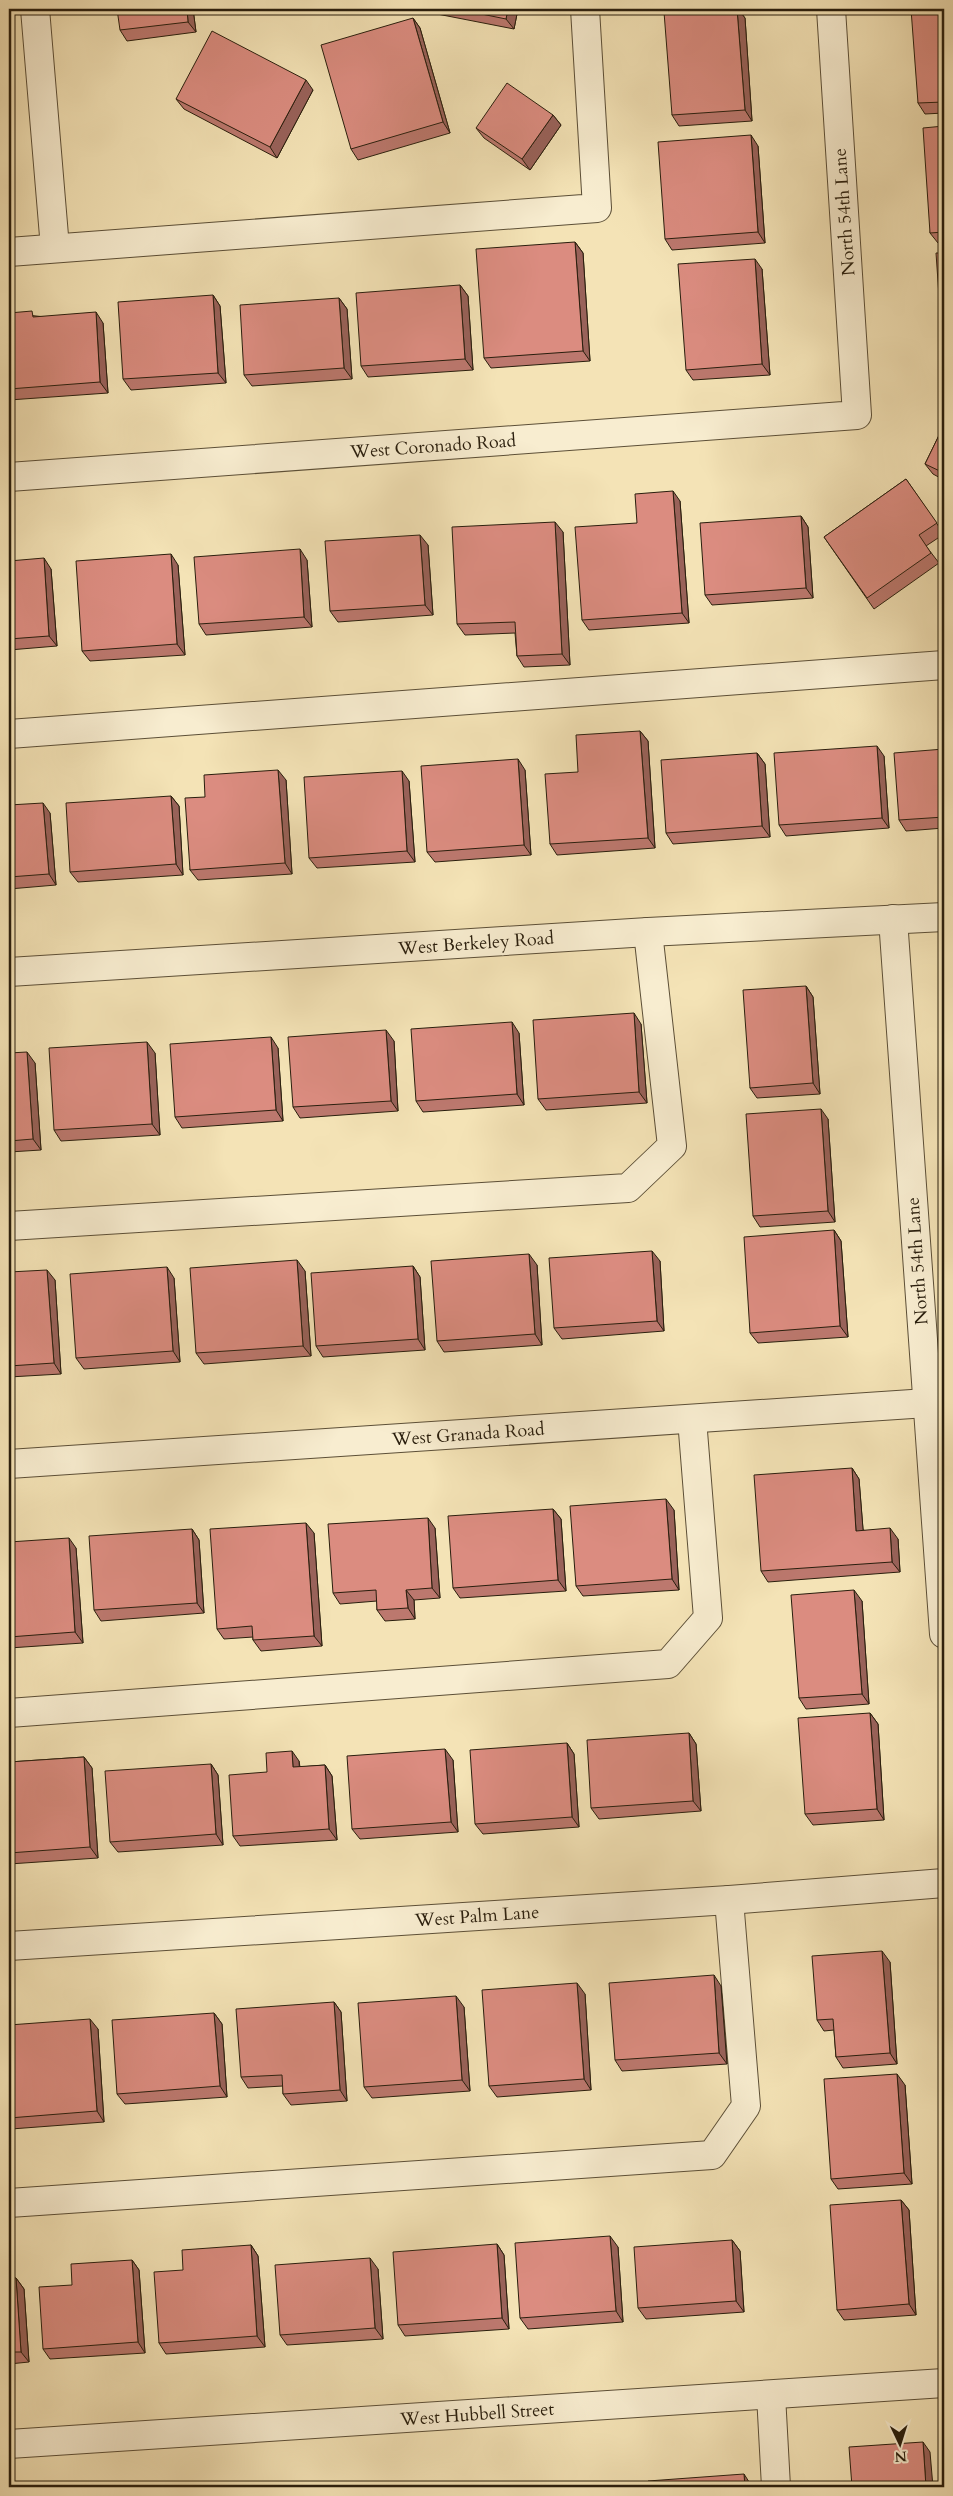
<svg xmlns="http://www.w3.org/2000/svg" width="953" height="2496" font-family="Cardo,serif">
	<style>
		.lines { fill: none; stroke-linecap: round; stroke-linejoin: round }
		.minor-casing { stroke: #5c4f37; stroke-width: 30 }
		.minor { stroke: #f8edd0; stroke-width: 28 }
		.wall { fill: #bc786e; stroke: #291e0d }
		.shaded-wall { fill: #99625a; stroke: #291e0d }
		.building { fill: #db8c80; stroke: #291e0d }
		.labels { text-anchor: middle; stroke-width: 5; stroke-linejoin: round; paint-order: stroke }
		.street-label { font-size: 18px; fill: #291e0d; stroke: #f8edd0 }
	</style>
	<rect width="100%" height="100%" fill="#f4e3b6"/>
	<filter id="stains"><feTurbulence type="fractalNoise" baseFrequency=".004" numOctaves="4"/><feColorMatrix values="0 0 0 0 .2 0 0 0 0 .09 0 0 0 0 .02 0 0 0 .5 -.17"/></filter>
	<radialGradient id="worn" r=".72"><stop offset=".6" stop-color="#630" stop-opacity="0"/><stop offset="1" stop-color="#630" stop-opacity=".3"/></radialGradient>
	<g class="lines">
		<g class="minor-casing">
			<g id="minor">
				<polyline points="35,9 55,248"/>
				<polyline points="9,252 597,208 585,9"/>
				<polyline points="9,477 857,415 831,9"/>
				<polyline points="9,734 944,665"/>
				<polyline points="893,919 944,1634"/>
				<polyline points="9,972 648,932 944,917"/>
				<polyline points="9,1226 628,1188 672,1146 648,932"/>
				<polyline points="9,1464 927,1403"/>
				<polyline points="9,1713 668,1664 708,1618 692,1419"/>
				<polyline points="9,1946 729,1900 944,1883"/>
				<polyline points="9,2203 712,2155 746,2106 729,1900"/>
				<polyline points="771,2395 776,2487"/>
				<polyline points="9,2444 944,2383"/>
			</g>
		</g>
		<use href="#minor" class="minor"/>
	</g>
	<g class="wall">
		<polygon points="193,9 196,32 127,41 120,30"/>
		<polygon points="425,9 518,9 514,29 427,12"/>
		<polygon points="716,9 738,9 745,18 752,121 679,126 672,115"/>
		<polygon points="944,9 944,113 925,114 918,103"/>
		<polygon points="413,18 420,28 450,133 358,160 351,149"/>
		<polygon points="313,90 277,158 184,109 176,99"/>
		<polygon points="553,115 561,125 530,170 484,138 476,128"/>
		<polygon points="944,126 944,243 938,243 930,233"/>
		<polygon points="758,146 765,243 672,250 665,239"/>
		<polygon points="575,242 583,253 590,361 491,368 484,358"/>
		<polygon points="762,269 770,375 693,380 686,370"/>
		<polygon points="460,285 468,296 473,370 368,377 361,366"/>
		<polygon points="213,295 220,306 226,383 131,390 123,379"/>
		<polygon points="339,298 347,309 352,379 252,386 244,375"/>
		<polygon points="9,313 36,316 103,323 108,393 9,400"/>
		<polygon points="944,425 944,480 933,474 925,464"/>
		<polygon points="906,479 944,534 926,546 939,563 874,609 824,537"/>
		<polygon points="680,501 689,623 589,630 582,620 637,523"/>
		<polygon points="801,516 808,527 813,598 712,605 705,595"/>
		<polygon points="563,532 570,665 524,667 517,656 515,633 465,635 457,624"/>
		<polygon points="428,545 433,615 338,622 330,611"/>
		<polygon points="307,560 312,627 206,635 199,624"/>
		<polygon points="9,561 51,569 57,646 9,650"/>
		<polygon points="178,565 185,655 90,661 82,651"/>
		<polygon points="640,731 648,741 655,848 557,855 550,844 578,772"/>
		<polygon points="944,749 944,828 906,831 899,820"/>
		<polygon points="757,753 765,764 770,837 673,844 666,833"/>
		<polygon points="884,756 889,828 786,836 779,825"/>
		<polygon points="525,770 531,855 435,862 427,852"/>
		<polygon points="286,780 292,874 198,880 190,870 205,797"/>
		<polygon points="409,781 415,862 317,868 309,858"/>
		<polygon points="171,796 179,806 183,875 78,882 70,872"/>
		<polygon points="9,805 50,813 56,885 9,889"/>
		<polygon points="806,986 813,997 820,1094 757,1098 750,1088"/>
		<polygon points="641,1024 647,1103 546,1110 538,1099"/>
		<polygon points="519,1033 524,1105 423,1112 416,1101"/>
		<polygon points="394,1041 398,1111 300,1118 293,1107"/>
		<polygon points="278,1048 283,1121 182,1128 175,1117"/>
		<polygon points="9,1053 35,1063 41,1150 9,1152"/>
		<polygon points="155,1053 160,1135 61,1141 54,1130"/>
		<polygon points="828,1119 835,1222 760,1227 753,1216"/>
		<polygon points="834,1230 841,1241 848,1337 758,1343 750,1333"/>
		<polygon points="660,1261 664,1331 562,1339 554,1328"/>
		<polygon points="537,1265 542,1345 444,1352 437,1341"/>
		<polygon points="413,1266 420,1277 425,1350 323,1357 316,1346"/>
		<polygon points="305,1271 311,1356 204,1364 196,1353"/>
		<polygon points="9,1272 55,1280 61,1374 9,1377"/>
		<polygon points="174,1278 180,1362 84,1369 76,1358"/>
		<polygon points="852,1468 859,1479 863,1530 898,1539 900,1572 768,1582 761,1571"/>
		<polygon points="553,1509 561,1519 566,1591 460,1598 453,1588"/>
		<polygon points="674,1510 679,1590 583,1596 576,1586"/>
		<polygon points="435,1528 440,1598 414,1600 415,1619 385,1621 377,1610 377,1601 340,1604 333,1593"/>
		<polygon points="192,1529 199,1540 204,1613 101,1621 94,1610"/>
		<polygon points="314,1533 322,1646 261,1651 253,1640 253,1637 224,1639 217,1629"/>
		<polygon points="9,1542 76,1548 83,1643 9,1648"/>
		<polygon points="862,1601 869,1704 806,1709 799,1698"/>
		<polygon points="870,1713 878,1724 884,1820 813,1825 805,1814"/>
		<polygon points="689,1733 696,1744 701,1811 599,1819 591,1808"/>
		<polygon points="567,1743 574,1754 579,1827 483,1834 475,1824"/>
		<polygon points="84,1757 92,1768 98,1858 9,1864 9,1762"/>
		<polygon points="453,1760 458,1832 360,1839 352,1829"/>
		<polygon points="299,1761 300,1767 325,1765 332,1776 337,1840 240,1846 233,1836 267,1772"/>
		<polygon points="211,1764 218,1775 223,1845 118,1852 110,1842"/>
		<polygon points="890,1962 897,2064 843,2068 836,2057 834,2030 824,2031 817,2020"/>
		<polygon points="721,1986 727,2064 622,2071 615,2060"/>
		<polygon points="585,1994 591,2090 497,2097 489,2086"/>
		<polygon points="334,2002 341,2012 347,2101 291,2105 283,2094 283,2086 248,2088 241,2077"/>
		<polygon points="464,2007 470,2091 372,2098 364,2087"/>
		<polygon points="214,2013 222,2024 227,2097 125,2104 117,2094"/>
		<polygon points="9,2025 98,2029 104,2122 11,2129 9,2126"/>
		<polygon points="905,2085 912,2184 838,2189 831,2179"/>
		<polygon points="901,2200 909,2210 916,2315 844,2320 837,2310"/>
		<polygon points="732,2240 740,2251 744,2312 646,2319 638,2308"/>
		<polygon points="497,2244 504,2255 509,2329 405,2336 398,2325"/>
		<polygon points="251,2245 258,2256 265,2347 166,2354 159,2343 183,2270"/>
		<polygon points="618,2247 623,2322 528,2329 520,2318"/>
		<polygon points="132,2260 139,2270 145,2353 50,2359 43,2349"/>
		<polygon points="378,2269 383,2339 287,2345 280,2335"/>
		<polygon points="9,2278 16,2278 24,2289 29,2362 9,2364"/>
	</g>
	<g class="shaded-wall">
		<polygon points="187,9 193,9 196,32 188,22"/>
		<polygon points="508,9 518,9 514,29 506,19"/>
		<polygon points="737,9 738,9 745,18 752,121 745,110"/>
		<polygon points="413,18 420,28 450,133 443,122"/>
		<polygon points="306,80 313,90 277,158 270,147"/>
		<polygon points="553,115 561,125 530,170 522,159"/>
		<polygon points="751,135 758,146 765,243 758,232"/>
		<polygon points="575,242 583,253 590,361 583,351"/>
		<polygon points="755,259 762,269 770,375 762,364"/>
		<polygon points="460,285 468,296 473,370 465,359"/>
		<polygon points="213,295 220,306 226,383 218,373"/>
		<polygon points="339,298 347,309 352,379 344,368"/>
		<polygon points="96,312 103,323 108,393 100,382"/>
		<polygon points="673,491 680,501 689,623 682,613"/>
		<polygon points="801,516 808,527 813,598 806,588"/>
		<polygon points="555,522 563,532 570,665 562,654"/>
		<polygon points="420,535 428,545 433,615 425,605"/>
		<polygon points="300,549 307,560 312,627 304,617"/>
		<polygon points="171,554 178,565 185,655 177,644"/>
		<polygon points="44,558 51,569 57,646 49,636"/>
		<polygon points="640,731 648,741 655,848 648,838"/>
		<polygon points="877,746 884,756 889,828 882,818"/>
		<polygon points="757,753 765,764 770,837 762,826"/>
		<polygon points="518,759 525,770 531,855 524,845"/>
		<polygon points="278,770 286,780 292,874 285,863"/>
		<polygon points="402,771 409,781 415,862 407,851"/>
		<polygon points="171,796 179,806 183,875 176,864"/>
		<polygon points="43,803 50,813 56,885 49,874"/>
		<polygon points="806,986 813,997 820,1094 813,1083"/>
		<polygon points="634,1013 641,1024 647,1103 639,1092"/>
		<polygon points="512,1022 519,1033 524,1105 517,1094"/>
		<polygon points="386,1030 394,1041 398,1111 391,1101"/>
		<polygon points="271,1037 278,1048 283,1121 276,1110"/>
		<polygon points="147,1042 155,1053 160,1135 152,1124"/>
		<polygon points="27,1052 35,1063 41,1150 33,1139"/>
		<polygon points="821,1109 828,1119 835,1222 828,1211"/>
		<polygon points="834,1230 841,1241 848,1337 840,1326"/>
		<polygon points="652,1251 660,1261 664,1331 657,1321"/>
		<polygon points="529,1254 537,1265 542,1345 535,1334"/>
		<polygon points="297,1260 305,1271 311,1356 303,1346"/>
		<polygon points="413,1266 420,1277 425,1350 418,1339"/>
		<polygon points="167,1267 174,1278 180,1362 173,1351"/>
		<polygon points="47,1270 55,1280 61,1374 54,1363"/>
		<polygon points="852,1468 859,1479 864,1541 856,1531"/>
		<polygon points="666,1499 674,1510 679,1590 672,1579"/>
		<polygon points="553,1509 561,1519 566,1591 558,1580"/>
		<polygon points="428,1518 435,1528 440,1598 432,1588"/>
		<polygon points="306,1523 314,1533 322,1646 314,1636"/>
		<polygon points="890,1528 898,1539 900,1572 892,1562"/>
		<polygon points="192,1529 199,1540 204,1613 197,1603"/>
		<polygon points="69,1538 76,1548 83,1643 75,1632"/>
		<polygon points="406,1590 414,1600 415,1619 408,1608"/>
		<polygon points="854,1590 862,1601 869,1704 862,1694"/>
		<polygon points="870,1713 878,1724 884,1820 877,1809"/>
		<polygon points="689,1733 696,1744 701,1811 693,1801"/>
		<polygon points="567,1743 574,1754 579,1827 572,1817"/>
		<polygon points="445,1749 453,1760 458,1832 451,1822"/>
		<polygon points="292,1751 299,1761 300,1778 293,1767"/>
		<polygon points="84,1757 92,1768 98,1858 90,1847"/>
		<polygon points="211,1764 218,1775 223,1845 216,1834"/>
		<polygon points="325,1765 332,1776 337,1840 329,1829"/>
		<polygon points="882,1951 890,1962 897,2064 890,2053"/>
		<polygon points="714,1975 721,1986 727,2064 719,2053"/>
		<polygon points="577,1983 585,1994 591,2090 584,2079"/>
		<polygon points="456,1996 464,2007 470,2091 462,2080"/>
		<polygon points="334,2002 341,2012 347,2101 340,2090"/>
		<polygon points="214,2013 222,2024 227,2097 220,2086"/>
		<polygon points="90,2019 98,2029 104,2122 97,2111"/>
		<polygon points="897,2074 905,2085 912,2184 904,2173"/>
		<polygon points="901,2200 909,2210 916,2315 909,2304"/>
		<polygon points="610,2236 618,2247 623,2322 616,2311"/>
		<polygon points="732,2240 740,2251 744,2312 736,2301"/>
		<polygon points="497,2244 504,2255 509,2329 502,2318"/>
		<polygon points="251,2245 258,2256 265,2347 257,2336"/>
		<polygon points="370,2258 378,2269 383,2339 375,2328"/>
		<polygon points="132,2260 139,2270 145,2353 138,2342"/>
		<polygon points="16,2278 24,2289 29,2362 21,2352"/>
		<polygon points="923,2442 930,2452 933,2487 926,2487"/>
		<polygon points="744,2474 751,2485 752,2487 745,2487"/>
	</g>
	<g class="building">
		<polygon points="117,9 187,9 188,22 120,30"/>
		<polygon points="457,9 508,9 506,19"/>
		<polygon points="716,9 737,9 745,110 672,115 664,12"/>
		<polygon points="911,9 944,9 944,102 918,103"/>
		<polygon points="413,18 443,122 351,149 321,45"/>
		<polygon points="212,31 306,80 270,147 176,99"/>
		<polygon points="507,83 553,115 522,159 476,128"/>
		<polygon points="944,126 944,232 930,233 923,128"/>
		<polygon points="751,135 758,232 665,239 658,142"/>
		<polygon points="575,242 583,351 484,358 476,249"/>
		<polygon points="936,253 944,253 944,353 943,353"/>
		<polygon points="755,259 762,364 686,370 678,264"/>
		<polygon points="460,285 465,359 361,366 356,293"/>
		<polygon points="213,295 218,373 123,379 118,302"/>
		<polygon points="339,298 344,368 244,375 240,305"/>
		<polygon points="32,311 33,317 96,312 100,382 9,389 9,313"/>
		<polygon points="944,425 944,473 925,464"/>
		<polygon points="906,479 937,523 919,535 931,553 867,598 824,537"/>
		<polygon points="673,491 682,613 582,620 575,527 637,523 635,494"/>
		<polygon points="801,516 806,588 705,595 700,523"/>
		<polygon points="555,522 562,654 517,656 515,622 457,624 452,527"/>
		<polygon points="420,535 425,605 330,611 325,541"/>
		<polygon points="300,549 304,617 199,624 194,557"/>
		<polygon points="171,554 177,644 82,651 76,561"/>
		<polygon points="44,558 49,636 9,639 9,561"/>
		<polygon points="640,731 648,838 550,844 545,774 578,772 576,735"/>
		<polygon points="877,746 882,818 779,825 774,753"/>
		<polygon points="944,749 944,817 899,820 894,753"/>
		<polygon points="757,753 762,826 666,833 661,760"/>
		<polygon points="518,759 524,845 427,852 421,766"/>
		<polygon points="278,770 285,863 190,870 185,798 205,797 204,775"/>
		<polygon points="402,771 407,851 309,858 304,777"/>
		<polygon points="171,796 176,864 70,872 66,803"/>
		<polygon points="43,803 49,874 9,877 9,805"/>
		<polygon points="806,986 813,1083 750,1088 743,990"/>
		<polygon points="634,1013 639,1092 538,1099 533,1020"/>
		<polygon points="512,1022 517,1094 416,1101 411,1029"/>
		<polygon points="386,1030 391,1101 293,1107 288,1037"/>
		<polygon points="271,1037 276,1110 175,1117 170,1044"/>
		<polygon points="147,1042 152,1124 54,1130 49,1048"/>
		<polygon points="27,1052 33,1139 9,1141 9,1053"/>
		<polygon points="821,1109 828,1211 753,1216 746,1114"/>
		<polygon points="834,1230 840,1326 750,1333 744,1237"/>
		<polygon points="652,1251 657,1321 554,1328 549,1258"/>
		<polygon points="529,1254 535,1334 437,1341 431,1261"/>
		<polygon points="297,1260 303,1346 196,1353 190,1268"/>
		<polygon points="413,1266 418,1339 316,1346 311,1273"/>
		<polygon points="167,1267 173,1351 76,1358 70,1274"/>
		<polygon points="47,1270 54,1363 9,1366 9,1272"/>
		<polygon points="852,1468 856,1531 890,1528 892,1562 761,1571 754,1475"/>
		<polygon points="666,1499 672,1579 576,1586 570,1506"/>
		<polygon points="553,1509 558,1580 453,1588 448,1516"/>
		<polygon points="428,1518 432,1588 406,1590 408,1608 377,1610 376,1590 333,1593 328,1524"/>
		<polygon points="306,1523 314,1636 253,1640 252,1626 217,1629 210,1529"/>
		<polygon points="192,1529 197,1603 94,1610 89,1536"/>
		<polygon points="69,1538 75,1632 9,1637 9,1542"/>
		<polygon points="854,1590 862,1694 799,1698 791,1595"/>
		<polygon points="870,1713 877,1809 805,1814 798,1718"/>
		<polygon points="689,1733 693,1801 591,1808 587,1740"/>
		<polygon points="567,1743 572,1817 475,1824 470,1750"/>
		<polygon points="445,1749 451,1822 352,1829 347,1756"/>
		<polygon points="292,1751 293,1767 325,1765 329,1829 233,1836 229,1775 267,1772 266,1753"/>
		<polygon points="84,1757 90,1847 9,1853 9,1762"/>
		<polygon points="211,1764 216,1834 110,1842 105,1771"/>
		<polygon points="882,1951 890,2053 836,2057 833,2019 817,2020 812,1956"/>
		<polygon points="714,1975 719,2053 615,2060 609,1983"/>
		<polygon points="577,1983 584,2079 489,2086 482,1990"/>
		<polygon points="456,1996 462,2080 364,2087 358,2003"/>
		<polygon points="334,2002 340,2090 283,2094 282,2075 241,2077 236,2009"/>
		<polygon points="214,2013 220,2086 117,2094 112,2020"/>
		<polygon points="90,2019 97,2111 9,2118 9,2025"/>
		<polygon points="897,2074 904,2173 831,2179 824,2079"/>
		<polygon points="901,2200 909,2304 837,2310 830,2205"/>
		<polygon points="610,2236 616,2311 520,2318 515,2243"/>
		<polygon points="732,2240 736,2301 638,2308 634,2247"/>
		<polygon points="497,2244 502,2318 398,2325 393,2252"/>
		<polygon points="251,2245 257,2336 159,2343 154,2272 183,2270 182,2250"/>
		<polygon points="370,2258 375,2328 280,2335 275,2265"/>
		<polygon points="132,2260 138,2342 43,2349 39,2287 72,2285 71,2264"/>
		<polygon points="9,2278 16,2278 21,2352 9,2352"/>
		<polygon points="923,2442 926,2487 852,2487 849,2447"/>
		<polygon points="744,2474 745,2487 648,2487 648,2481"/>
		<polygon points="612,2485 612,2487 576,2487"/>
	</g>
	<g class="labels">
		<g class="street-label">
			<text transform="translate(844 212) rotate(-94)" y="6">North 54th Lane</text>
			<text transform="translate(433 446) rotate(-4)" y="6">West Coronado Road</text>
			<text transform="translate(476 943) rotate(-4)" y="6">West Berkeley Road</text>
			<text transform="translate(917 1261) rotate(-94)" y="6">North 54th Lane</text>
			<text transform="translate(468 1434) rotate(-4)" y="6">West Granada Road</text>
			<text transform="translate(477 1916) rotate(-4)" y="6">West Palm Lane</text>
			<text transform="translate(477 2414) rotate(-4)" y="6">West Hubbell Street</text>
		</g>
	</g>
	<rect width="953" height="2496" fill="none" stroke="#f4e3b6" stroke-width="30"/>
	<rect x="10" y="10" width="933" height="2476" fill="none" stroke="#291e0d" stroke-width="2.5"/>
	<rect x="15" y="15" width="923" height="2466" fill="none" stroke="#291e0d"/>
	<g transform="translate(900 2444) rotate(176)" stroke="#f8edd0" stroke-width="4" paint-order="stroke">
	<path d="M0-4L9 19L0 12L-9 19Z" fill="#291e0d"/>
	<text y="-8" font-size="14" font-weight="bold" text-anchor="middle" fill="#291e0d">N</text>
	</g>
	<rect width="100%" height="100%" filter="url(#stains)"/>
	<rect width="100%" height="100%" fill="url(#worn)"/>
</svg>
